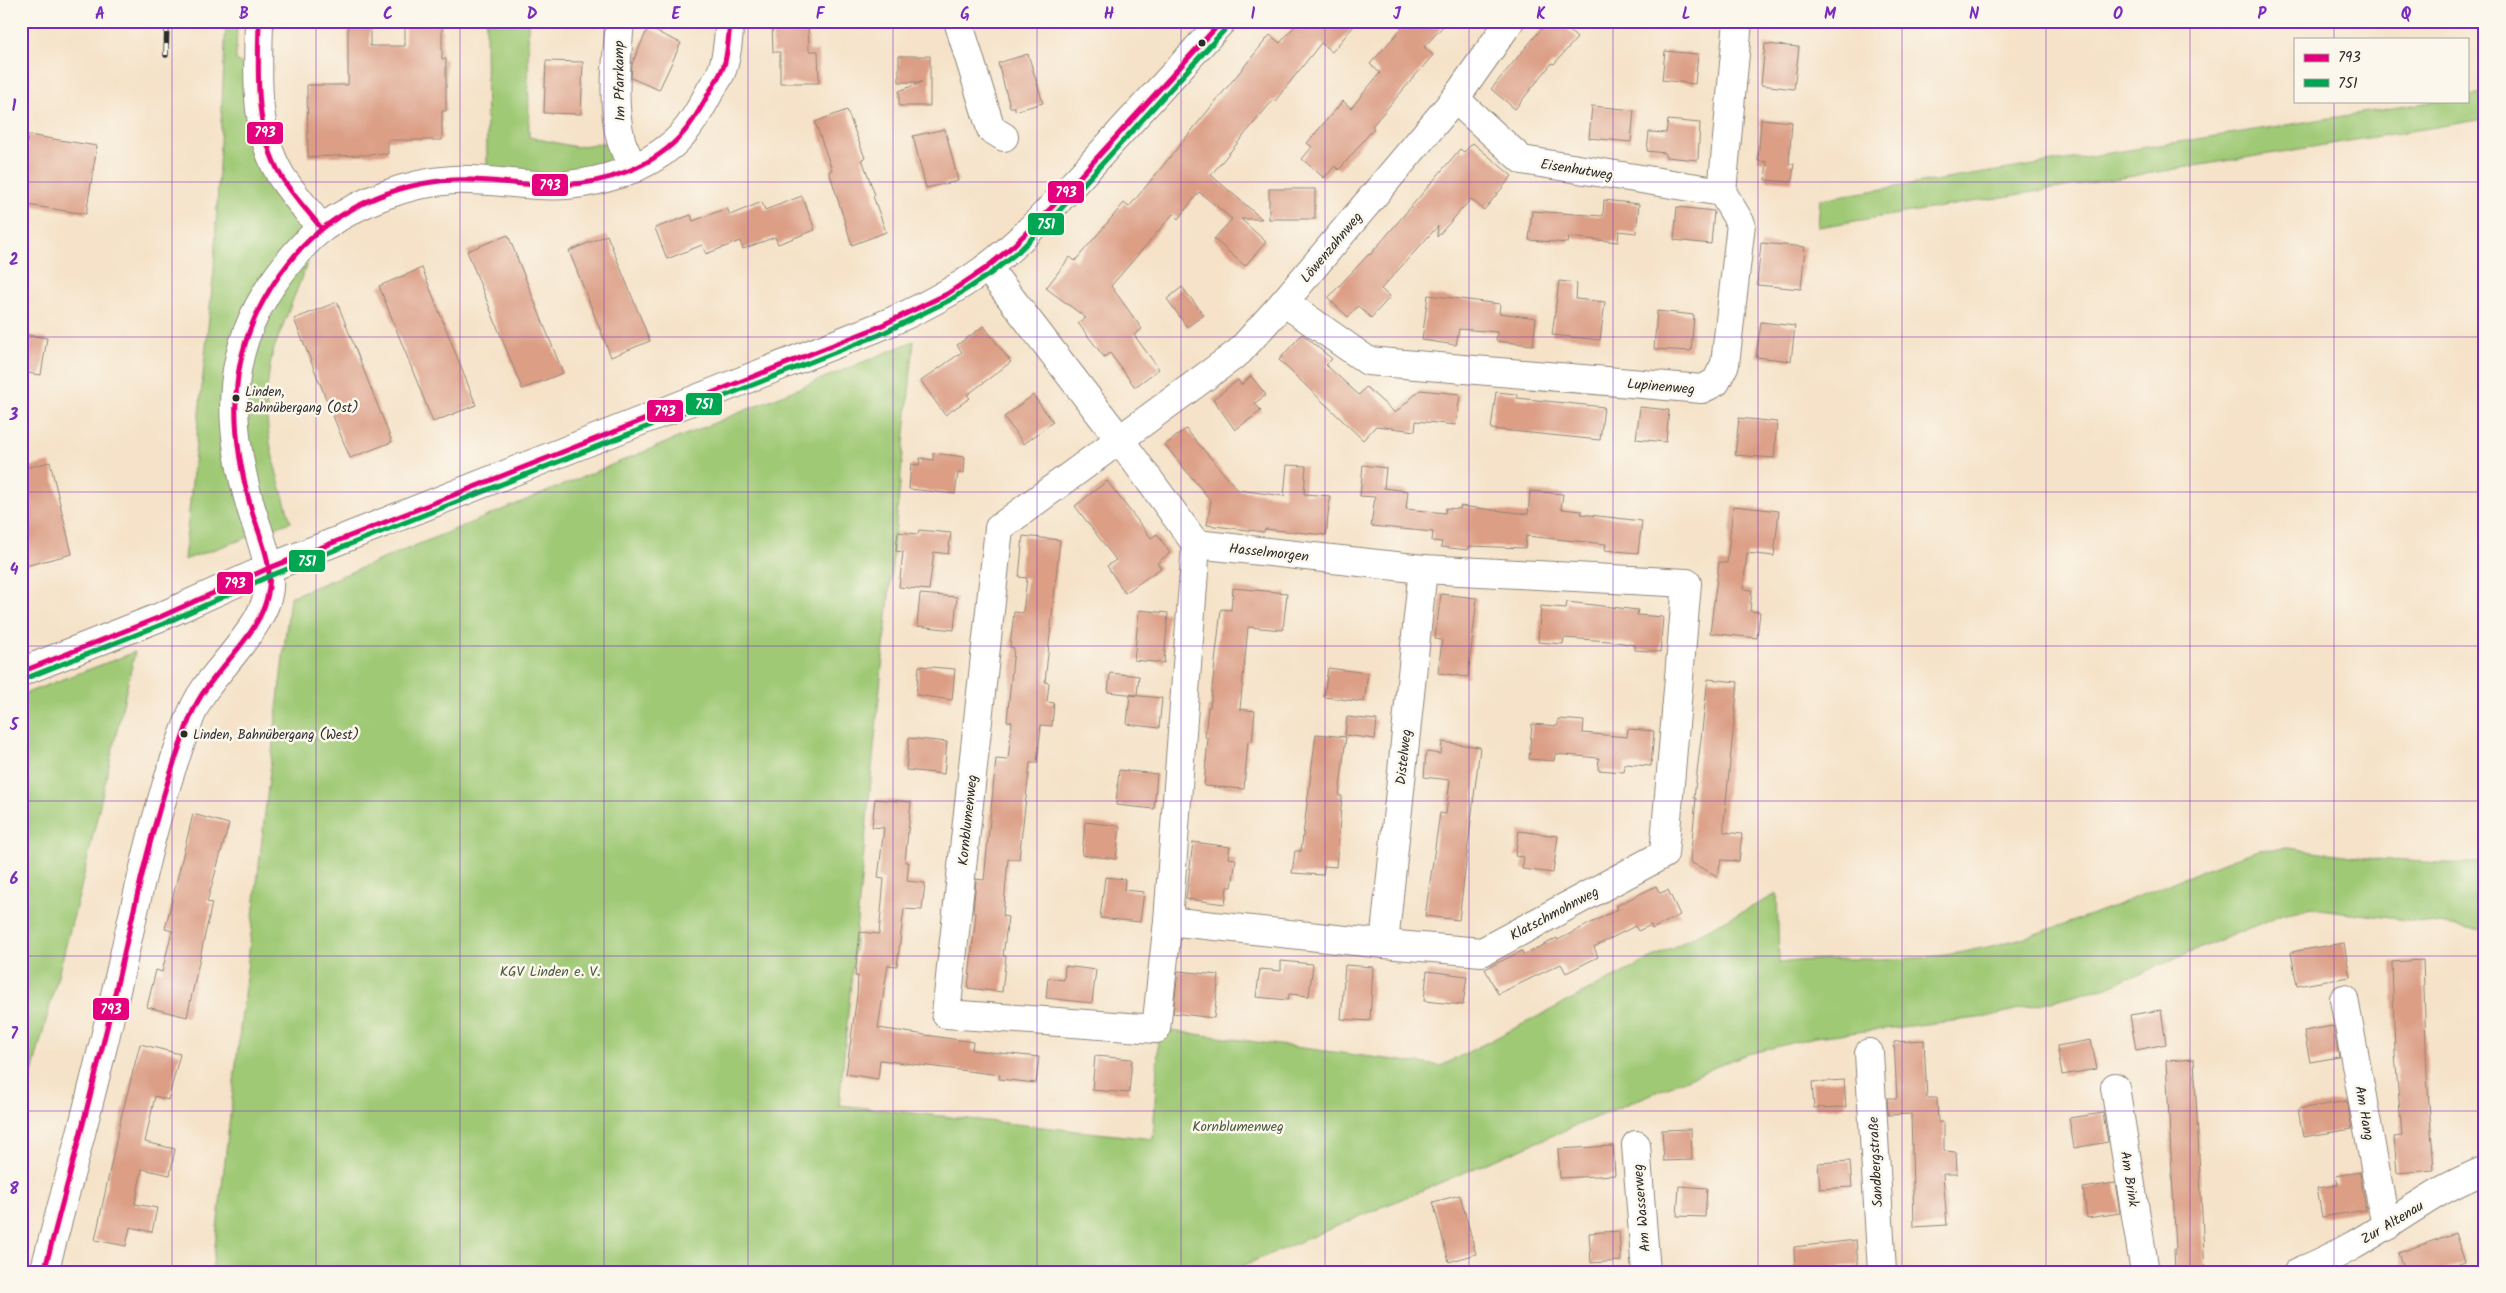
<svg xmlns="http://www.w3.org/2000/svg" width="2506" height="1293" font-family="Kalam,sans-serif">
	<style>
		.green { fill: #9fc975; stroke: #657a50 }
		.building { fill: #dc9e85 }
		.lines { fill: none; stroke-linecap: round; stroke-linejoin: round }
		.minor-casing { stroke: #90867a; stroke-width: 30 }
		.minor { stroke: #fff; stroke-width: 28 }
		.rail-casing { stroke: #2b2b2b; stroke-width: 5.5 }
		.rail { stroke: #fbf7ec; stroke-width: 4; stroke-dasharray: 11; stroke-linecap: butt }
		.bus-1-casing { stroke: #fbf7ec; stroke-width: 9 }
		.bus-2-casing { stroke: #fbf7ec; stroke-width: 9 }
		.bus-1 { stroke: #e5007d; stroke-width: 5 }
		.bus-2 { stroke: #00a651; stroke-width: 5 }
		.grid { fill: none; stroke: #7b2cbf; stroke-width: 1; stroke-opacity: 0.55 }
		.bus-dot { fill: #2b2b2b; stroke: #fbf7ec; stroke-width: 2 }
		.labels { text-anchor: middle; stroke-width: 5; stroke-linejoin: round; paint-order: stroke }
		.bus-label { font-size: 13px; fill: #2b2b2b; stroke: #fbf7ec; text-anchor: start }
		.street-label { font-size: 14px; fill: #2b2b2b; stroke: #fbf7ec }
		.park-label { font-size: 14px; fill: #4e5a41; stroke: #fbf7ec }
		.line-badge { stroke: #fbf7ec; stroke-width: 2 }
		.badge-label { font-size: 14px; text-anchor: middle; font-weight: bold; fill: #fff }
		.neatline { fill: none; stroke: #7b2cbf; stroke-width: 2 }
		.grid-label { font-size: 16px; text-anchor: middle; font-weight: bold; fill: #7b2cbf }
	</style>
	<rect width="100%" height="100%" fill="#fbf7ec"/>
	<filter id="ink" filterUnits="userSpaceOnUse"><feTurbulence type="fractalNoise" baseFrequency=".02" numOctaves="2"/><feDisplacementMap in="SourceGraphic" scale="10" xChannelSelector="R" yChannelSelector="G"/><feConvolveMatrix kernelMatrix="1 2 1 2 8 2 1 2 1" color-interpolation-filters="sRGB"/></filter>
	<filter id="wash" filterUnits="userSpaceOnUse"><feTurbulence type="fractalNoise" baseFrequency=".0096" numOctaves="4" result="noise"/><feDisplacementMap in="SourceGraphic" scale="20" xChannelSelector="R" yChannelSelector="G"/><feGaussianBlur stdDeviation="1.12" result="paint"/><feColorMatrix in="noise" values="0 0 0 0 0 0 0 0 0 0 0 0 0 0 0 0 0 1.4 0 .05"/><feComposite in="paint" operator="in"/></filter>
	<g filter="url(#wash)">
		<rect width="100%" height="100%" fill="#f5e2c8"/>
		<g class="green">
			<path d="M226,21H237L236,60L258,74L260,116L321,228L273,351C258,418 272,459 291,522L184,560L214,269Z"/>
			<polygon points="486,21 528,21 529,137 576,147 621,140 633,169 547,176 487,169"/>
			<polygon points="2485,94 2485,119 1818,227 1820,199 2437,101 2467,101 2467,96"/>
			<path d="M914,341L839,1105L1153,1139L1158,1049L1156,1029L1441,1066L1777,894L1779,963C1834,955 1890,963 1946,955C2040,941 2137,896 2226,861L2259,850L2289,848L2375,859L2440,863H2485V930L2312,908L2283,914L2107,987L1987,1017L1815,1037L1744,1055L1228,1272H212L290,597Z"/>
			<polygon points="135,652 80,892 21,1115 21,695"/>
		</g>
		<g id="blocks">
			<g class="building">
				<polygon points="348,21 370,21 370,46 405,46 405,25 442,25 442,59 446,59 446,111 442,111 442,140 388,140 388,154 308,157 307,85 348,85"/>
				<polygon points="772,21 808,21 809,51 818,51 819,83 780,83 780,52 773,52"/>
				<polygon points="1299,21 1358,21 1332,52 1321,43 1275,101 1273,100 1211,175 1262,219 1241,219 1266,242 1245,266 1214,239 1232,219 1199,192 1178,219 1173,214 1111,286 1142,329 1134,335 1159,369 1135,387 1110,353 1104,357 1078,323 1086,318 1046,288 1070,257 1075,261 1124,203 1129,207 1270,35 1280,43"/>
				<polygon points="1408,21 1448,21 1424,47 1433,55 1372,126 1374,128 1339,170 1335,166 1324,178 1302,159 1312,147 1307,143 1343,101 1351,108 1380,73 1370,64"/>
				<polygon points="1548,21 1559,21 1577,38 1554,64 1552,63 1515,109 1491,89"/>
				<polygon points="648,28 681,43 659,90 631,78 632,64"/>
				<polygon points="1765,44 1799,47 1794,89 1761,85"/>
				<polygon points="1665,51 1698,54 1695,84 1662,80"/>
				<polygon points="1028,54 1043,103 1015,111 1015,107 1010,107 998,63"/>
				<polygon points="899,56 930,56 930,106 899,106 899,91 922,82 899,82"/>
				<polygon points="546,61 583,62 581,114 544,113"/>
				<polygon points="1592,106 1634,110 1631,142 1589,138"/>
				<polygon points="847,110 865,158 862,159 875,195 873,196 886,232 852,245 829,171 832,170 815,122"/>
				<polygon points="1761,119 1792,122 1789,164 1794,164 1792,182 1765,180 1767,162 1758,161"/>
				<polygon points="1668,120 1700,123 1698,160 1665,157 1665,153 1647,151 1649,132 1666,133"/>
				<polygon points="945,129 958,181 926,188 913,136"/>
				<polygon points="28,135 97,146 86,214 21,204 21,181"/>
				<polygon points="1473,143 1512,176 1484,210 1471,199 1437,237 1438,226 1381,289 1390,297 1371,318 1358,306 1348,317 1328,298 1369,254 1370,255 1460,149 1464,152"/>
				<rect x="1269" y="189" width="46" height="30"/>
				<polygon points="802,196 815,230 778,244 775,237 743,249 740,241 706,254 702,245 667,259 655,228 691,215 693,221 727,208 730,215 762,202 765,210"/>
				<polygon points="1604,200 1639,204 1636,233 1619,231 1618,242 1569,237 1568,243 1529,240 1532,211 1603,216"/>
				<polygon points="1677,207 1714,211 1711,244 1674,240"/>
				<polygon points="508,235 563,373 522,389 467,251"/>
				<polygon points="607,235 650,341 611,357 569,251"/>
				<polygon points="1761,243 1805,247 1801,289 1757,285"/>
				<polygon points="422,268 476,405 433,422 379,286"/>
				<polygon points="1559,281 1577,283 1576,299 1605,302 1600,340 1552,335"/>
				<polygon points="1182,287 1204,315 1187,327 1167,299"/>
				<polygon points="1428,295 1500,304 1499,313 1536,318 1533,345 1496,341 1497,332 1459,329 1456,345 1422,340"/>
				<polygon points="337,302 392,442 350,458 294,319"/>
				<polygon points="1657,311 1694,315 1691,351 1654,349"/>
				<polygon points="1761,322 1795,326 1791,361 1756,357"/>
				<polygon points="984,326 1011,362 967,395 970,398 945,415 921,381 962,352 957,345"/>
				<polygon points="21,334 47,338 41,375 21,372"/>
				<polygon points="1302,334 1332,359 1326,365 1359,395 1366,387 1395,413 1420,390 1460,394 1456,425 1416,421 1415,431 1376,426 1363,440 1279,360"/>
				<polygon points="1251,376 1266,395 1255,403 1261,411 1235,430 1213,399 1238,380 1241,385"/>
				<polygon points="1496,392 1517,394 1517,398 1604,407 1600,440 1491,429"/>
				<polygon points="1033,395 1053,422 1024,444 1004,417"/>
				<polygon points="1640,407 1669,410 1666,442 1636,439"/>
				<polygon points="1739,418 1777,422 1774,458 1735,455"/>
				<polygon points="1186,429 1238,490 1284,496 1287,465 1306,466 1304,494 1330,496 1326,535 1265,529 1264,532 1207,525 1211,501 1165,445"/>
				<polygon points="933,453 965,457 964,473 958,473 955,494 909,489 911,464 919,465 920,458 933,460"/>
				<polygon points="50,462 72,554 21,567 21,469"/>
				<polygon points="1363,465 1386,468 1384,488 1408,491 1406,509 1445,513 1446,508 1460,509 1460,506 1528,514 1530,491 1563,494 1561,509 1582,511 1581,514 1642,521 1638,553 1605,550 1606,544 1526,536 1525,548 1469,546 1468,550 1441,547 1442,542 1432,541 1433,532 1371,526 1375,497 1360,496"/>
				<polygon points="1107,481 1151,538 1157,534 1170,553 1157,563 1161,568 1125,593 1107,566 1116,560 1075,506"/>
				<polygon points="1733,506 1779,511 1774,556 1747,553 1743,589 1752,590 1750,611 1760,612 1757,638 1710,633 1719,562 1727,563"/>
				<polygon points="919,530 951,533 948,554 934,552 929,590 899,587 903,552 896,551 898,532 918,534"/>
				<polygon points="1023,536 1060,540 1045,682 1049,683 1047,702 1054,703 1052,726 1041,725 1037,763 1030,763 1019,859 1008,859 1003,916 1008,917 1003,956 1006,956 1002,992 968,988 976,913 973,913 976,879 984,880 996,759 1008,760 1012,722 1007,721 1014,648 1010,647 1014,612 1023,613 1027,578 1019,577"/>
				<polygon points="1233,588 1287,593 1283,630 1248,627 1240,709 1255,711 1252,742 1248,741 1244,789 1204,786 1208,738 1205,737 1208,707 1210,707 1221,609 1231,610"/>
				<polygon points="920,594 957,597 954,630 917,626"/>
				<polygon points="1441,594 1477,598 1468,677 1438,673 1442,640 1435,639"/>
				<polygon points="1567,602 1638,610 1637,615 1663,617 1660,652 1635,650 1635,645 1610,641 1564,638 1563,644 1538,642 1541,606 1566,608"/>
				<polygon points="1139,610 1168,613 1164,663 1134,660"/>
				<polygon points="919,666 955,669 952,700 916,695"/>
				<polygon points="1328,668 1368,673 1364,702 1324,697"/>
				<polygon points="1110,673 1139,676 1137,695 1108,692"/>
				<polygon points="1708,679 1738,682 1724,822 1724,832 1742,834 1739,861 1721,860 1717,876 1690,862 1696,798 1694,798"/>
				<polygon points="1130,695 1162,698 1159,728 1127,724"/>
				<polygon points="1347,717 1377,720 1375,739 1345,735"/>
				<polygon points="1558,719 1584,721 1583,733 1627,737 1628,729 1654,731 1651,766 1625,764 1624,772 1598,770 1599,758 1555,754 1554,761 1529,759 1532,724 1558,726"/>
				<polygon points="1316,734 1346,737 1339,796 1342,796 1336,867 1324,866 1323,875 1292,873 1295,851 1301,851"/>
				<polygon points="909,738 947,742 944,774 906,770"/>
				<polygon points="1442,742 1480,747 1459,920 1425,916 1440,813 1446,814 1450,780 1424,777 1426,752 1441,754"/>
				<polygon points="1119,770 1157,774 1154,809 1116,805"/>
				<polygon points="875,799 911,802 905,862 909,862 907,881 925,883 922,910 904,909 897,966 888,965 878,1028 973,1042 972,1050 1039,1057 1036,1083 999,1079 1000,1075 880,1060 878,1079 846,1074 857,996 858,976 855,976 860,932 879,934 884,879 878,878 884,828 872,827"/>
				<polygon points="193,814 229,824 207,902 212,903 187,1017 147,1007 156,970 162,972 172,931 165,929"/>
				<polygon points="1085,822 1120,826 1116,859 1082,855"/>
				<polygon points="1519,831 1558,836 1553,873 1522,869 1524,857 1515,856"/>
				<polygon points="1193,842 1230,847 1228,858 1236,859 1232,887 1227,887 1225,904 1186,899"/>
				<polygon points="1105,877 1125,879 1124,890 1144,892 1140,922 1100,918"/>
				<polygon points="1656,886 1660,893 1668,890 1680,915 1652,929 1651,925 1638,931 1635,926 1594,947 1598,957 1566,973 1561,964 1498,994 1485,969 1522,951 1524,955 1557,938 1558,940 1618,909 1616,906"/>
				<polygon points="2344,943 2350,977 2297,986 2291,952"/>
				<polygon points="2423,960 2427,1075 2434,1170 2397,1173 2394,1137 2402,1136 2395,1054 2392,962"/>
				<polygon points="1281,961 1313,964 1309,996 1289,994 1288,1000 1256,997 1260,969 1281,971"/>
				<polygon points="1345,965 1373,967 1370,1021 1341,1019"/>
				<polygon points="1065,966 1096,970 1092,1003 1046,998 1048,978 1064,980"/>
				<polygon points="1178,971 1219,975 1214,1018 1173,1013"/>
				<polygon points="1427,971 1467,976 1463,1005 1424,1001"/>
				<polygon points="2161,1010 2166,1044 2136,1050 2130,1015"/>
				<polygon points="2333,1026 2339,1057 2310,1062 2304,1031"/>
				<polygon points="1924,1040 1927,1098 1937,1098 1938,1122 1944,1122 1944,1151 1956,1152 1957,1174 1943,1174 1947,1225 1914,1227 1911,1114 1888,1115 1887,1098 1897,1098 1894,1042"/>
				<polygon points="2091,1040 2097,1069 2062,1075 2057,1046"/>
				<polygon points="140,1044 180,1054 168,1100 155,1096 145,1142 175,1149 170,1175 142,1169 135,1204 157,1208 152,1232 130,1227 126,1246 95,1240 121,1118"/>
				<polygon points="1095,1056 1132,1059 1129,1093 1092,1090"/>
				<polygon points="2194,1059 2205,1272 2175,1272 2174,1249 2176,1249 2166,1061"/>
				<polygon points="1844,1080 1846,1107 1814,1108 1812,1082"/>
				<polygon points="2347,1101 2352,1129 2303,1137 2298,1109"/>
				<polygon points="2103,1113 2108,1142 2074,1148 2069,1118"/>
				<polygon points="1691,1129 1692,1160 1664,1161 1662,1130"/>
				<polygon points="1613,1146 1615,1175 1560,1178 1558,1149"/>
				<polygon points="1850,1161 1852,1187 1820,1189 1818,1163"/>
				<polygon points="2360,1172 2366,1210 2322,1217 2317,1188 2338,1185 2336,1176"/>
				<polygon points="2115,1183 2120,1213 2087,1218 2083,1188"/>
				<polygon points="1679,1186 1707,1188 1705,1217 1677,1216"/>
				<polygon points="1460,1195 1476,1254 1449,1262 1433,1202"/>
				<polygon points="1619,1231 1621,1261 1591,1263 1589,1233"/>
				<polygon points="2455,1233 2465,1262 2436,1272 2404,1272 2398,1253"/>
				<polygon points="1856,1240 1858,1265 1824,1268 1824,1272 1795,1272 1794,1247"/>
			</g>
		</g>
	</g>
	<g filter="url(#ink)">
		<use href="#blocks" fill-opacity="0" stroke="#90867a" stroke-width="1"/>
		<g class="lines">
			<g class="minor-casing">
				<g id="minor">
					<path d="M259,21C258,73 253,129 281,176C293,194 308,211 321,228"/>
					<path d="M620,21C617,59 611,103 621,140C624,150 630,160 633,169"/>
					<polyline points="958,21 991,129 1004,137"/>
					<polyline points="1455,99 1522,160 1722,192"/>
					<polyline points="987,267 1120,440 1196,544 1423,569 1687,583 1664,854 1482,952 1384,944 1168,921"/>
					<polyline points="1284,302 1368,361 1702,389 1716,382 1725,364 1741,224 1722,192 1738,21"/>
					<polyline points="1196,544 1168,921 1156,1029 946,1014 999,528 1239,352 1284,302 1455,99 1510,21"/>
					<path d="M21,672L160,617L269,568L876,328C915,312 952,293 986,268C1024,240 1057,201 1089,167C1133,118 1178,70 1222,21"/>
					<polyline points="1384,944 1423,569"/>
					<polyline points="2344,999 2386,1227"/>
					<polyline points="1869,1053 1882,1272"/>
					<polyline points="2115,1087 2145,1272"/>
					<polyline points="1636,1145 1646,1272"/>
					<path d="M44,1272C69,1180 94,1088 115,995C136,905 153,812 187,726C191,714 197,700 205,689C224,662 267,621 269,587C271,561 258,532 251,508C225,419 224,344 284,268C295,254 309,237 324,227C360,201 408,183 453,180C491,178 529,188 567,185C604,182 645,168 673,144C689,130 700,110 710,91C714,84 720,77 722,70C728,55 728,37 730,21"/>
					<path d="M2298,1272C2351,1252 2395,1218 2443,1190C2456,1183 2471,1176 2485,1170"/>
				</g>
			</g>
			<use href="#minor" class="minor"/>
			<g class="rail-casing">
				<polyline id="rail" points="166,55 167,21"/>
			</g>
			<use href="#rail" class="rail"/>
			<g class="bus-1-casing">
				<g id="bus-1">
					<path d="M259,21C258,73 254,129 281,176C292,195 308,211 321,228"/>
					<polyline points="21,672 160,617 269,568 876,328 947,294 986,268 1014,245 1052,207 1222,21"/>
					<path d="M44,1272C68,1182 92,1093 113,1002C132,920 148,837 176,757C184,734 191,709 205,690C227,658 265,627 269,587C272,560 258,533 251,508C224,412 229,333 295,255C333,210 395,183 453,180C489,178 524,187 560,185C604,184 655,167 684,132C695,120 702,105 710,91C716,81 722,73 725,62C728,49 729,35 730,21"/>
				</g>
			</g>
			<g class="bus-2-casing">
				<polyline id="bus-2" points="24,679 163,624 272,575 879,335 950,300 990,274 1019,251 1058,212 1228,26"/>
			</g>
			<use href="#bus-1" class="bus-1"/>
			<use href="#bus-2" class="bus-2"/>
		</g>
	</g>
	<path class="grid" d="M172,21V1272M316,21V1272M460,21V1272M604,21V1272M748,21V1272M893,21V1272M1037,21V1272M1181,21V1272M1325,21V1272M1469,21V1272M1613,21V1272M1758,21V1272M1902,21V1272M2046,21V1272M2190,21V1272M2334,21V39M2334,101V1272M21,182H2485M21,337H2485M21,492H2485M21,646H2485M21,801H2485M21,956H2485M21,1111H2485"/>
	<g class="bus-dot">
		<circle cx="1202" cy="43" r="4.5"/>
		<circle cx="236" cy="398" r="4.5"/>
		<circle cx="184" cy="734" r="4.5"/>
	</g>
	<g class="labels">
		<g class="bus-label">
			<text x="245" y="396">Linden,<tspan x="245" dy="16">Bahnübergang (Ost)</tspan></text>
			<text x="193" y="739">Linden, Bahnübergang (West)</text>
		</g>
		<g class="street-label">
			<text transform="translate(619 81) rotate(-91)" y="5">Im Pfarrkamp</text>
			<text transform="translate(1577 169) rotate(9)" y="5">Eisenhutweg</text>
			<text transform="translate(1331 247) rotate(-50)" y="5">Löwenzahnweg</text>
			<text transform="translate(1661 386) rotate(5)" y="5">Lupinenweg</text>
			<text transform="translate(1269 552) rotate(6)" y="5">Hasselmorgen</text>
			<text transform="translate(1403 757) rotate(-84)" y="5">Distelweg</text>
			<text transform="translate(967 820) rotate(-84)" y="5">Kornblumenweg</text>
			<text transform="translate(1554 913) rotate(-28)" y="5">Klatschmohnweg</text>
			<text transform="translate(2365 1113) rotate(80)" y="5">Am Hang</text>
			<text transform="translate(1875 1162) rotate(-93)" y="5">Sandbergstraße</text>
			<text transform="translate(2130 1179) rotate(81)" y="5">Am Brink</text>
			<text transform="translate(1641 1208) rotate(-95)" y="5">Am Wasserweg</text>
			<text transform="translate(2392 1222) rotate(-31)" y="5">Zur Altenau</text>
		</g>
		<g class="park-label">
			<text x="550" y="976">KGV Linden e. V.</text>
			<text x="1238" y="1131">Kornblumenweg</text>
		</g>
	</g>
	<g class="line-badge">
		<rect x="246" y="121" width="38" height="24" rx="5" fill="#e5007d"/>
		<rect x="531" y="173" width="38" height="24" rx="5" fill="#e5007d"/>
		<rect x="1047" y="180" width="38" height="24" rx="5" fill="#e5007d"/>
		<rect x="1027" y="212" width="38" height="24" rx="5" fill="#00a651"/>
		<rect x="685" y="392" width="38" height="24" rx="5" fill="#00a651"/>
		<rect x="646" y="399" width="38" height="24" rx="5" fill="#e5007d"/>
		<rect x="288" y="549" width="38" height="24" rx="5" fill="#00a651"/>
		<rect x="216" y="571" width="38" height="24" rx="5" fill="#e5007d"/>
		<rect x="92" y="997" width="38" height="24" rx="5" fill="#e5007d"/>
	</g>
	<g class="badge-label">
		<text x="265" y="137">793</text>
		<text x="550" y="190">793</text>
		<text x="1066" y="197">793</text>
		<text x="1046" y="229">751</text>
		<text x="704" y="409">751</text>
		<text x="665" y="416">793</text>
		<text x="307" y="566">751</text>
		<text x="235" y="588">793</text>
		<text x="111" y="1014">793</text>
	</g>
	<rect width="2506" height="1293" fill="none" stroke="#fbf7ec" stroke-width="55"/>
	<rect x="2294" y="38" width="175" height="65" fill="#fbf7ec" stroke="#a8a59f"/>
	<rect x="2304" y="54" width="25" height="8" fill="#e5007d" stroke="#a8a59f"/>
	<text x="2338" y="62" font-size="15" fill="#2b2b2b">793</text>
	<rect x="2304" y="79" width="25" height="8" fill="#00a651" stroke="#a8a59f"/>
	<text x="2338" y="88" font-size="15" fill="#2b2b2b">751</text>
	<rect x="28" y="28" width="2450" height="1238" class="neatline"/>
	<g class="grid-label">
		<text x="100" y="19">A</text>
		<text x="244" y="19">B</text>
		<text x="388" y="19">C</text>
		<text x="532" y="19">D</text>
		<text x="676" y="19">E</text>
		<text x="820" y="19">F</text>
		<text x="965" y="19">G</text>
		<text x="1109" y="19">H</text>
		<text x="1253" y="19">I</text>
		<text x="1397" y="19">J</text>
		<text x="1541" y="19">K</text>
		<text x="1686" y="19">L</text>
		<text x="1830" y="19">M</text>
		<text x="1974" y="19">N</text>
		<text x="2118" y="19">O</text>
		<text x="2262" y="19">P</text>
		<text x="2406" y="19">Q</text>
		<text x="14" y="111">1</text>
		<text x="14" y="265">2</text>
		<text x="14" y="420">3</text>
		<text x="14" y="575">4</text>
		<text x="14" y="730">5</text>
		<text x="14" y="884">6</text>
		<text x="14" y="1039">7</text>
		<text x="14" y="1194">8</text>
	</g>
</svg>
